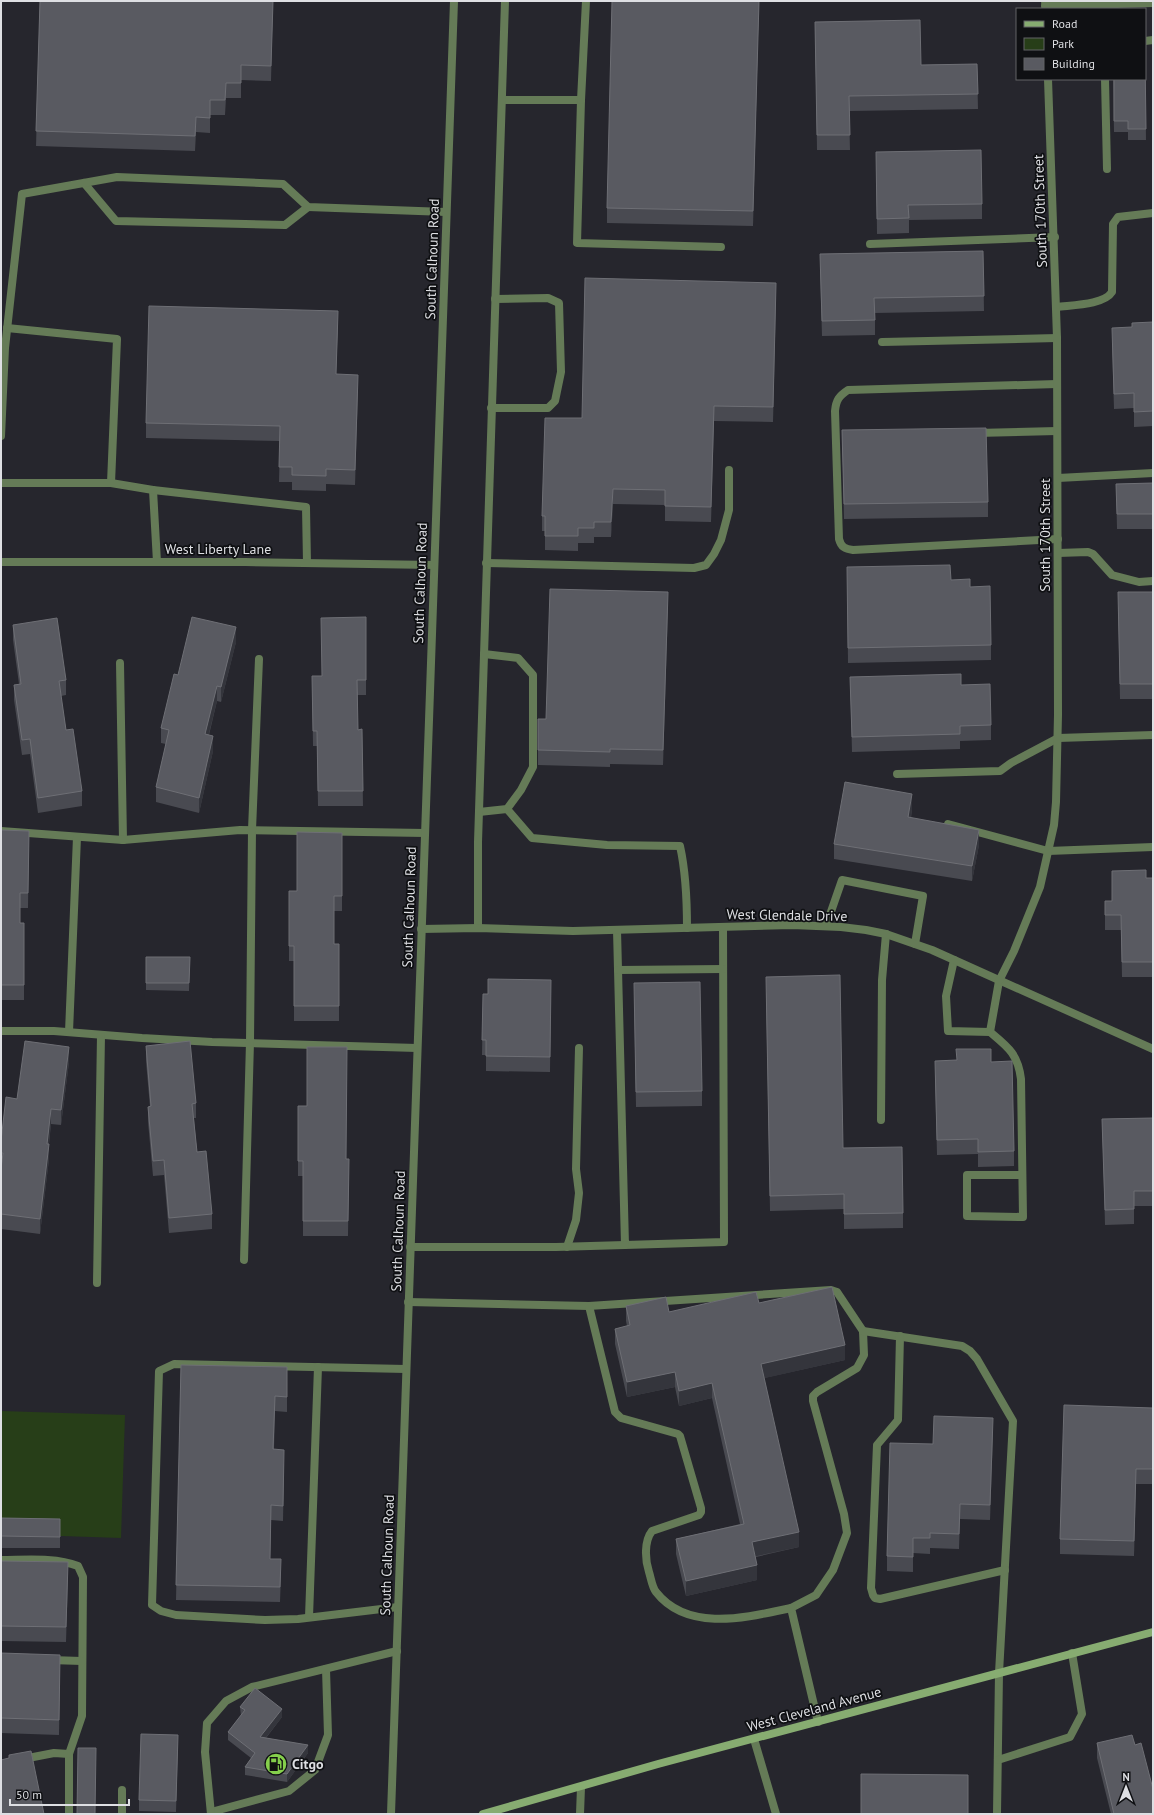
<svg xmlns="http://www.w3.org/2000/svg" width="1154" height="1815" font-family="'PT Sans',sans-serif">
	<style>
		.green { fill: #273e18 }
		.lines { fill: none; stroke-linecap: round; stroke-linejoin: round }
		.service { stroke: #657b57; stroke-width: 8 }
		.minor { stroke: #657b57; stroke-width: 8 }
		.tertiary { stroke: #657b57; stroke-width: 8 }
		.secondary { stroke: #87ac71; stroke-width: 8 }
		.wall { fill: #494a51 }
		.shaded-wall { fill: #34353c }
		.building { fill: #595a61; stroke: #6e6f75 }
		.labels { text-anchor: middle; stroke-width: 3.5; stroke-linejoin: round; paint-order: stroke }
		.street-label { font-size: 14px; fill: #dedfe3; stroke: #0f1013 }
		.poi-label { font-size: 14px; font-weight: bold; fill: #dedfe3; stroke: #0f1013; text-anchor: start }
	</style>
	<rect width="100%" height="100%" fill="#26262d"/>
	<polygon class="green" points="1,1411 125,1415 121,1538 1,1534"/>
	<g class="lines">
		<g class="service">
			<polyline points="1045,6 1153,3"/>
			<polyline points="1145,41 1153,40"/>
			<polyline points="1105,79 1107,169"/>
			<polyline points="502,100 581,100 577,243 721,247"/>
			<polyline points="581,100 586,1"/>
			<polyline points="84,183 116,221 285,225 308,207"/>
			<polyline points="870,244 1055,237"/>
			<path d="M1057,307C1071,305 1104,305 1112,292L1113,224L1118,217L1153,213"/>
			<polyline points="882,342 1057,338"/>
			<path d="M1057,384L848,390C839,396 836,400 835,411L839,539C841,547 845,549 853,550L1058,539"/>
			<polyline points="491,408 548,408 555,401 561,372 559,303 548,298 495,299"/>
			<polyline points="976,433 1057,431"/>
			<polyline points="1,436 5,348 22,194 117,177 283,184 308,207 446,212"/>
			<polyline points="1058,478 1153,473"/>
			<polyline points="1,483 111,483 117,339 7,328"/>
			<polyline points="111,483 153,490 157,562"/>
			<polyline points="153,490 306,507 307,563"/>
			<polyline points="1058,553 1088,552 1093,554 1112,575 1139,582 1153,581"/>
			<polyline points="486,563 694,568 706,565 714,554 721,540 729,510 729,470"/>
			<polyline points="120,663 123,840"/>
			<polyline points="897,774 1000,771 1011,763 1058,738 1153,735"/>
			<path d="M507,809L532,838L607,845L680,846C686,873 687,900 687,928"/>
			<polyline points="479,812 507,809 521,790 533,767 533,675 518,658 484,654"/>
			<polyline points="948,824 1048,851 1153,847"/>
			<polyline points="1,831 123,840 240,830 425,833"/>
			<polyline points="826,926 842,880 923,896 915,944"/>
			<polyline points="617,930 625,1245 724,1242 723,927"/>
			<polyline points="954,960 946,996 948,1031 990,1032 999,981"/>
			<polyline points="618,970 723,969"/>
			<polyline points="1,1031 54,1031 142,1038 212,1042 417,1048"/>
			<polyline points="69,1032 77,837"/>
			<path d="M990,1032C1008,1047 1018,1054 1021,1079L1023,1217L967,1216V1175H1022"/>
			<polyline points="881,1120 882,980 886,934"/>
			<polyline points="410,1247 556,1247 625,1245"/>
			<polyline points="567,1247 576,1220 579,1193 576,1169 579,1048"/>
			<polyline points="244,1260 250,1042 252,830 259,659"/>
			<polyline points="97,1283 101,1035"/>
			<polyline points="408,1302 589,1306 831,1290 837,1292 863,1331 864,1355 857,1368 817,1392 813,1396 813,1401 844,1514 847,1533 833,1570 816,1595 791,1608 818,1722"/>
			<path d="M589,1306L615,1412L621,1418L678,1434L680,1436L701,1508V1512L699,1515L652,1531C644,1541 645,1560 649,1572C651,1578 652,1587 656,1592C688,1633 748,1617 791,1608"/>
			<polyline points="863,1331 962,1346 970,1351 977,1359 1013,1421 999,1673 997,1814"/>
			<polyline points="900,1336 898,1420 877,1445 871,1588 873,1595 875,1598 880,1599 1005,1570"/>
			<path d="M1,1560C25,1560 55,1557 78,1566L83,1577L82,1716L69,1754V1814"/>
			<polyline points="398,1607 298,1619 265,1620 176,1615 161,1611 152,1605 159,1371 174,1364 406,1369"/>
			<polyline points="309,1617 318,1367"/>
			<polyline points="50,1660 82,1661"/>
			<polyline points="23,1759 54,1753 69,1754"/>
			<polyline points="998,1760 1070,1737 1082,1714 1072,1653"/>
			<polyline points="211,1812 289,1791 315,1770 328,1735 326,1669"/>
			<polyline points="122,1814 122,1790"/>
			<polyline points="211,1814 205,1752 207,1723 226,1701 252,1687 397,1651"/>
			<polyline points="580,1814 581,1787"/>
		</g>
		<g class="minor">
			<polyline points="1045,1 1046,9"/>
			<polyline points="1,562 245,562 434,565"/>
			<polyline points="478,928 478,842 505,1"/>
			<polyline points="421,929 478,928 573,931 792,925 841,927 866,930 886,934 932,950 1153,1049"/>
			<polyline points="999,981 1014,951 1040,887 1054,825 1056,802 1058,715 1057,338 1048,79"/>
			<polyline points="754,1739 776,1814"/>
		</g>
		<polyline class="tertiary" points="391,1814 454,1"/>
		<polyline class="secondary" points="483,1814 658,1764 1153,1632"/>
	</g>
	<g class="wall">
		<polygon points="40,1 273,1 271,81 241,80 241,98 226,98 225,115 210,115 210,133 196,132 195,151 36,146"/>
		<polygon points="759,1 753,226 607,223 607,208"/>
		<polygon points="815,22 921,65 977,64 978,109 849,111 850,150 817,150"/>
		<polygon points="1145,57 1146,140 1128,140 1128,132 1114,132 1113,79"/>
		<polygon points="876,152 982,204 982,219 909,220 909,233 877,234"/>
		<polygon points="983,251 984,311 875,313 875,335 822,336 820,269"/>
		<polygon points="776,298 773,422 714,421 711,522 665,521 665,505 613,504 611,537 594,537 594,543 578,543 578,551 545,550 545,531 542,531 542,516 582,418"/>
		<polygon points="1153,322 1153,426 1134,427 1134,408 1114,409 1112,343 1132,327"/>
		<polygon points="338,326 336,374 358,390 355,485 326,484 326,491 292,490 292,482 279,482 280,441 146,438 146,423"/>
		<polygon points="842,430 988,502 988,517 844,519"/>
		<polygon points="1153,483 1153,529 1117,529 1116,484"/>
		<polygon points="847,567 951,580 970,587 991,645 991,660 848,663"/>
		<polygon points="1153,592 1153,699 1120,699 1118,607"/>
		<polygon points="668,607 663,765 610,764 610,767 538,765 538,719 546,719"/>
		<polygon points="366,617 366,695 357,695 358,730 362,729 363,806 318,806 317,746 313,746 312,676 322,676"/>
		<polygon points="13,625 66,680 66,695 61,696 66,730 82,791 82,806 38,813 30,754 22,755 14,700 14,685 19,684 13,640"/>
		<polygon points="236,642 221,702 217,701 209,735 213,751 199,813 156,802 156,787 166,744 161,743 161,728 178,675"/>
		<polygon points="850,677 961,685 991,725 991,740 960,741 960,749 852,752"/>
		<polygon points="912,809 911,818 979,845 972,881 834,859 834,844"/>
		<polygon points="1,830 29,831 28,908 20,908 20,923 24,923 24,1000 1,1000"/>
		<polygon points="342,833 342,911 334,911 334,944 339,944 339,1021 294,1021 294,961 289,961 289,891 297,891"/>
		<polygon points="1146,878 1153,878 1153,977 1122,977 1121,930 1105,930 1105,901 1112,901"/>
		<polygon points="146,957 190,957 189,991 146,990"/>
		<polygon points="551,980 550,1072 486,1071 486,1055 482,1055 483,994 488,994"/>
		<polygon points="766,992 843,1148 903,1213 903,1228 844,1229 844,1209 770,1211"/>
		<polygon points="634,998 702,1091 702,1106 636,1107"/>
		<polygon points="146,1046 196,1103 196,1118 194,1118 197,1152 212,1214 212,1229 169,1233 164,1175 153,1176 148,1122 148,1107 150,1107 146,1061"/>
		<polygon points="956,1060 991,1062 1014,1151 1014,1166 978,1167 978,1154 937,1155 935,1076"/>
		<polygon points="69,1062 61,1125 51,1124 49,1144 49,1159 40,1234 1,1229 1,1141 17,1099"/>
		<polygon points="298,1106 346,1159 349,1159 348,1236 303,1236 303,1176 298,1176"/>
		<polygon points="1153,1118 1153,1206 1134,1206 1134,1224 1105,1225 1102,1119"/>
		<polygon points="759,1303 845,1360 764,1378 799,1547 756,1557 757,1580 686,1596 676,1554 676,1539 740,1524 712,1398 679,1406 675,1387 627,1397 615,1344 615,1329 627,1326 626,1321 626,1306 669,1312"/>
		<polygon points="181,1365 287,1382 287,1412 275,1411 274,1449 284,1465 283,1521 271,1520 270,1559 281,1574 280,1602 176,1600"/>
		<polygon points="1153,1408 1153,1484 1136,1484 1134,1556 1060,1554 1060,1539"/>
		<polygon points="993,1433 990,1520 960,1519 959,1549 930,1548 930,1554 913,1553 913,1572 887,1571 887,1556 933,1444"/>
		<polygon points="1,1518 60,1519 60,1548 1,1548"/>
		<polygon points="1,1561 68,1577 66,1642 1,1641"/>
		<polygon points="1,1653 60,1670 59,1735 1,1733"/>
		<polygon points="240,1707 282,1717 266,1738 308,1753 287,1782 245,1775 245,1767 251,1758 228,1740 228,1732 241,1716"/>
		<polygon points="1097,1743 1135,1745 1153,1814 1111,1814 1097,1758"/>
		<polygon points="178,1746 176,1812 139,1811 139,1800"/>
	</g>
	<g class="shaded-wall">
		<polygon points="759,1 753,226 753,211"/>
		<polygon points="776,283 776,298 773,422 773,407"/>
		<polygon points="358,375 358,390 355,485 355,470"/>
		<polygon points="714,406 714,421 711,522 711,507"/>
		<polygon points="613,489 613,504 611,537 611,522"/>
		<polygon points="668,592 668,607 663,765 663,750"/>
		<polygon points="236,627 236,642 221,702 221,687"/>
		<polygon points="217,686 217,701 205,749 205,734"/>
		<polygon points="213,736 213,751 199,813 199,798"/>
		<polygon points="912,794 912,809 908,832 908,817"/>
		<polygon points="979,830 979,845 972,881 972,866"/>
		<polygon points="69,1047 69,1062 61,1125 61,1110"/>
		<polygon points="51,1109 51,1124 47,1159 47,1144"/>
		<polygon points="49,1144 49,1159 40,1234 40,1219"/>
		<polygon points="845,1345 845,1360 761,1379 761,1364"/>
		<polygon points="675,1372 675,1387 627,1397 627,1382"/>
		<polygon points="712,1383 712,1398 679,1406 679,1391"/>
		<polygon points="993,1418 993,1433 990,1520 990,1505"/>
		<polygon points="284,1450 284,1465 283,1521 283,1506"/>
		<polygon points="1136,1469 1136,1484 1134,1556 1134,1541"/>
		<polygon points="799,1532 799,1547 752,1557 752,1542"/>
		<polygon points="68,1562 68,1577 66,1642 66,1627"/>
		<polygon points="757,1565 757,1580 686,1596 686,1581"/>
		<polygon points="60,1655 60,1670 59,1735 59,1720"/>
		<polygon points="282,1709 282,1717 260,1745 260,1737"/>
		<polygon points="308,1745 308,1753 287,1782 287,1774"/>
	</g>
	<g class="building">
		<polygon points="40,1 273,1 271,66 241,65 241,83 226,83 225,100 210,100 210,118 196,117 195,136 36,131"/>
		<polygon points="612,1 759,1 753,211 607,208"/>
		<polygon points="920,20 921,65 977,64 978,94 849,96 850,135 817,135 815,22"/>
		<polygon points="1145,57 1146,129 1128,129 1128,121 1114,121 1114,79 1145,79"/>
		<polygon points="981,150 982,204 908,205 909,218 877,219 876,152"/>
		<polygon points="983,251 984,296 874,298 875,320 822,321 820,254"/>
		<polygon points="585,278 776,283 773,407 714,406 711,507 665,506 665,490 613,489 611,522 594,522 594,528 578,528 578,536 545,536 545,516 542,516 545,418 582,418"/>
		<polygon points="149,306 338,311 336,374 358,375 355,470 326,469 326,476 292,475 292,467 279,467 280,426 146,423"/>
		<polygon points="1153,322 1153,411 1134,412 1134,393 1114,394 1112,328 1132,327 1132,323"/>
		<polygon points="986,428 988,502 844,504 842,430"/>
		<polygon points="1153,483 1153,514 1117,514 1116,484"/>
		<polygon points="950,565 951,580 970,579 970,587 990,586 991,645 848,648 847,567"/>
		<polygon points="550,589 668,592 663,750 610,749 610,752 538,750 538,719 546,719"/>
		<polygon points="1118,592 1153,592 1153,684 1120,684"/>
		<polygon points="192,617 236,627 221,687 217,686 205,734 213,736 199,798 156,787 169,730 161,728 174,674 178,675"/>
		<polygon points="366,617 366,680 357,680 358,730 362,729 363,791 318,791 317,731 313,731 312,676 322,676 321,618"/>
		<polygon points="57,618 66,680 59,681 66,730 73,729 82,791 38,798 30,739 22,740 14,685 21,684 13,625"/>
		<polygon points="961,674 961,685 990,684 991,725 960,726 960,734 852,737 850,677"/>
		<polygon points="845,782 912,794 908,817 979,830 972,866 834,844"/>
		<polygon points="1,830 29,831 28,893 20,893 20,923 24,923 24,985 1,985"/>
		<polygon points="297,832 342,833 342,896 334,896 334,944 339,944 339,1006 294,1006 294,946 289,946 289,891 297,891"/>
		<polygon points="1146,870 1146,878 1153,878 1153,962 1122,962 1121,915 1105,915 1105,901 1112,901 1112,871"/>
		<polygon points="146,957 190,957 189,983 146,983"/>
		<polygon points="840,975 843,1148 902,1147 903,1213 844,1214 844,1194 770,1196 766,977"/>
		<polygon points="488,979 551,980 550,1057 486,1056 486,1040 482,1040 483,994 488,994"/>
		<polygon points="700,982 702,1091 636,1092 634,983"/>
		<polygon points="25,1041 69,1047 61,1110 51,1109 47,1144 49,1144 40,1219 1,1214 1,1169 3,1153 1,1153 1,1141 6,1097 17,1099"/>
		<polygon points="190,1041 196,1103 192,1104 197,1152 206,1151 212,1214 169,1218 164,1160 153,1161 148,1107 151,1106 146,1046"/>
		<polygon points="307,1047 347,1047 346,1159 349,1159 348,1221 303,1221 303,1161 298,1161 298,1106 307,1106"/>
		<polygon points="956,1049 991,1049 991,1062 1012,1061 1014,1151 978,1152 978,1139 937,1140 935,1061 957,1060"/>
		<polygon points="1153,1118 1153,1191 1134,1191 1134,1209 1105,1210 1102,1119"/>
		<polygon points="832,1287 845,1345 761,1364 799,1532 752,1542 757,1565 686,1581 676,1539 744,1524 712,1383 679,1391 675,1372 627,1382 615,1329 630,1325 626,1306 666,1297 669,1312 756,1292 759,1303"/>
		<polygon points="181,1365 287,1367 287,1397 275,1396 273,1449 284,1450 283,1506 271,1505 270,1559 281,1559 280,1587 176,1585"/>
		<polygon points="1064,1405 1153,1408 1153,1469 1136,1469 1134,1541 1060,1539"/>
		<polygon points="934,1416 993,1418 990,1505 960,1504 959,1534 930,1533 930,1538 913,1538 913,1557 887,1556 890,1443 933,1444"/>
		<polygon points="1,1518 60,1519 60,1537 1,1536"/>
		<polygon points="1,1561 68,1562 66,1627 1,1626"/>
		<polygon points="1,1653 60,1655 59,1720 1,1718"/>
		<polygon points="255,1688 282,1709 260,1737 308,1745 287,1774 245,1767 255,1753 228,1732 245,1710 240,1707"/>
		<polygon points="141,1734 178,1735 176,1801 139,1800"/>
		<polygon points="1132,1735 1135,1745 1141,1743 1153,1789 1153,1814 1114,1814 1097,1743"/>
		<polygon points="78,1748 96,1748 95,1814 77,1814"/>
		<polygon points="31,1751 44,1814 1,1814 1,1760 9,1758 9,1755"/>
		<polygon points="861,1774 968,1775 968,1814 861,1814"/>
	</g>
	<defs>
		<g id="fuel-disc" transform="scale(1.15)"><circle r="9.5" fill="#85cf4c" stroke="#0f1013"/><path d="M-5.5-6h7V0h2V4h1.3V-2.5L3-4.5l.8-.8L6-3V5H2.5V1h-1V6h-7ZM-4.2-4.7v3.2H.2V-4.7Z" fill="#111"/></g>
	</defs>
	<g fill-rule="evenodd">
		<use href="#fuel-disc" x="276" y="1764"/>
	</g>
	<g class="labels">
		<g class="street-label">
			<text transform="translate(1040 211) rotate(-92)" y="5">South 170th Street</text>
			<text transform="translate(432 259) rotate(-88)" y="5">South Calhoun Road</text>
			<text transform="translate(1045 535) rotate(-90)" y="5">South 170th Street</text>
			<text x="218" y="554">West Liberty Lane</text>
			<text transform="translate(420 583) rotate(-88)" y="5">South Calhoun Road</text>
			<text transform="translate(409 907) rotate(-88)" y="5">South Calhoun Road</text>
			<text transform="translate(787 915) rotate(1)" y="5">West Glendale Drive</text>
			<text transform="translate(398 1231) rotate(-88)" y="5">South Calhoun Road</text>
			<text transform="translate(387 1555) rotate(-88)" y="5">South Calhoun Road</text>
			<text transform="translate(814 1709) rotate(-15)" y="5">West Cleveland Avenue</text>
		</g>
		<g class="poi-label">
			<text x="292" y="1769">Citgo</text>
		</g>
	</g>
	<rect width="1154" height="1815" fill="none" stroke="#dedfe3" stroke-width="4"/>
	<rect x="1016" y="8" width="130" height="72" fill="#0f1013" stroke="#626366"/>
	<rect x="1024" y="21" width="20" height="6" fill="#87ac71" stroke="#626366"/>
	<text x="1052" y="28" font-size="12" fill="#dedfe3">Road</text>
	<rect x="1024" y="38" width="20" height="12" fill="#273e18" stroke="#626366"/>
	<text x="1052" y="48" font-size="12" fill="#dedfe3">Park</text>
	<rect x="1024" y="58" width="20" height="12" fill="#595a61" stroke="#626366"/>
	<text x="1052" y="68" font-size="12" fill="#dedfe3">Building</text>
	<g transform="translate(1126 1787)" stroke="#0f1013" stroke-width="3" paint-order="stroke">
	<path d="M0-3L7 15L0 10L-7 15Z" fill="#dedfe3"/>
	<text y="-6" font-size="11" font-weight="bold" text-anchor="middle" fill="#dedfe3">N</text>
	</g>
	<path d="M10 1799v6h119v-6" fill="none" stroke="#dedfe3" stroke-width="2"/>
	<text x="16" y="1799" font-size="12" fill="#dedfe3" stroke="#0f1013" stroke-width="3" paint-order="stroke">50 m</text>
</svg>
